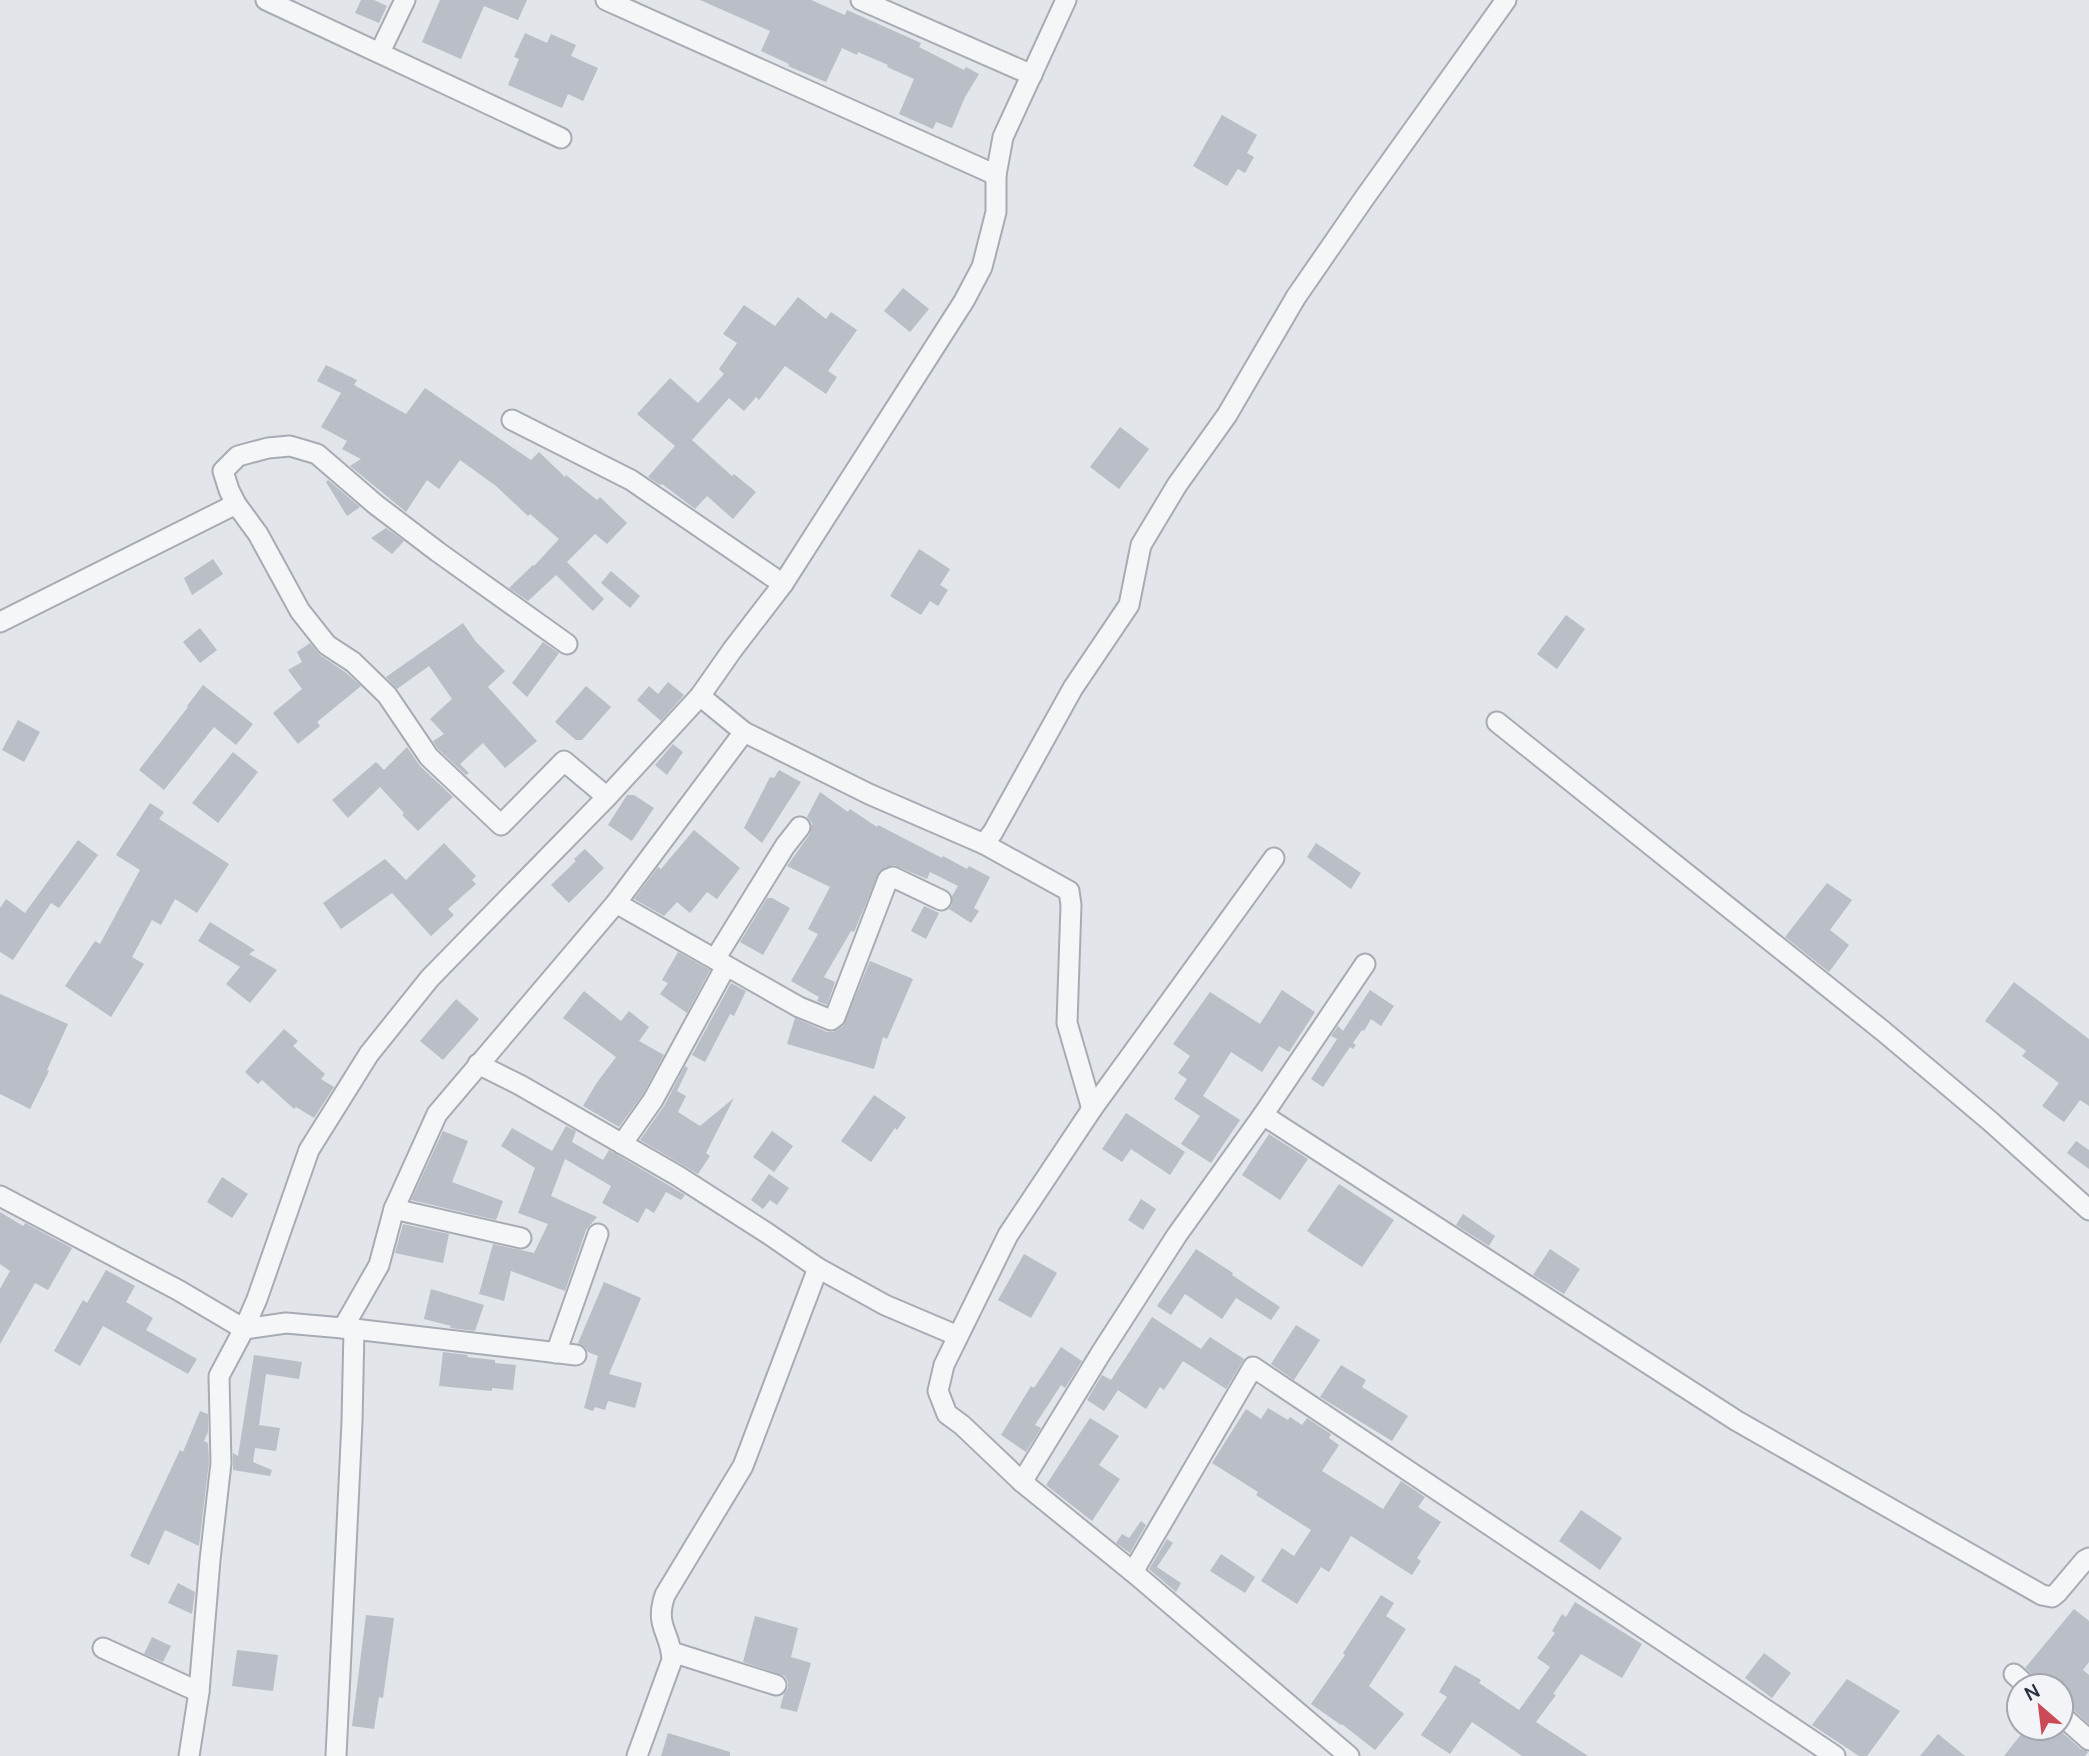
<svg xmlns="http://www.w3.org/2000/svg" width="2089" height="1756" font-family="Manrope,sans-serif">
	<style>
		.building { fill: #b9bec7 }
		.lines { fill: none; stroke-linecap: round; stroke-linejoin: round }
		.minor-casing { stroke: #a7acb4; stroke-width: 23 }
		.minor { stroke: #f5f6f8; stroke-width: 19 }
	</style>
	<rect width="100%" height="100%" fill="#e2e5ea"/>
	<g class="building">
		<polygon points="361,0 374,0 387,6 379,23 355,13"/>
		<polygon points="440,0 527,0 518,20 484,6 461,59 422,42"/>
		<polygon points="700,0 811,0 845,15 847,10 921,43 919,47 964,70 966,67 979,74 965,97 952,128 936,122 933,129 899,114 914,79 887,67 888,65 858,52 857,55 842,48 826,82 788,66 789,64 761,51 770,31"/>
		<polygon points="525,33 547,43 551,34 576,45 571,56 598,68 583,101 568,94 562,108 508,85 519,59 514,57"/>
		<polygon points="1222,115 1257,135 1247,153 1254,157 1245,173 1238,169 1227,186 1193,166"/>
		<polygon points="903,288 929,309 910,332 884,311"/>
		<polygon points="798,297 826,319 831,312 857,330 828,371 837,377 826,394 785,366 759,400 756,397 744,411 729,398 692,440 732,476 734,474 756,492 733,519 707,496 695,509 662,484 660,485 648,477 675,446 637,414 670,378 698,403 724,374 719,369 737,343 723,334 744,305 775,326"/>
		<polygon points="326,365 357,380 354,385 406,414 425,388 531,460 539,452 565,477 566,475 597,500 600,497 627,523 607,544 595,534 567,562 604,599 593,611 556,575 528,601 509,588 533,565 534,566 559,539 530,514 528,516 496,486 460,460 439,489 427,480 406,512 350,466 361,459 342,449 347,441 321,427 341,393 317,381"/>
		<polygon points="1120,427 1149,449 1119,489 1090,467"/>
		<polygon points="328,480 360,507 347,516 326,482"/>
		<polygon points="386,528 404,541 392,554 371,538"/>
		<polygon points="919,549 950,569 940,585 948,590 938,606 930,601 921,615 890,596"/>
		<polygon points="213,559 223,574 192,595 184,578"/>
		<polygon points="611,571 640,596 630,608 601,583"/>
		<polygon points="1566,615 1585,629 1557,669 1537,654"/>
		<polygon points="463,623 476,642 505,671 488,687 537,741 505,768 483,743 460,764 469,773 466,775 438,749 433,741 444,734 430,719 452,699 429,666 397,689 386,677"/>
		<polygon points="200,628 217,650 200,663 183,642"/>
		<polygon points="543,642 559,653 527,697 512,683"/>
		<polygon points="310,643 320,655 345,672 361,686 317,722 320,726 298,744 273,713 302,689 288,670 302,662 297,652"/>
		<polygon points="668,682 684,695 661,721 637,700 649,686 658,694"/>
		<polygon points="203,685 253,724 236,745 214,727 164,790 139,770 188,707 187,706"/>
		<polygon points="586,686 611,707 582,740 576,740 555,722"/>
		<polygon points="18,720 40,732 24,762 2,750"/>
		<polygon points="673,744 683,752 667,775 655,765"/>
		<polygon points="407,747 420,766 453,797 418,831 402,815 404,813 380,787 348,818 332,800 376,762 384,770"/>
		<polygon points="233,752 258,772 218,823 192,803"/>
		<polygon points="779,770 801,782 762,843 744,828 770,777 774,778"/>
		<polygon points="820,792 848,812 850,809 877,827 878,825 942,858 943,856 967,869 969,866 990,877 974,908 979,911 971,923 949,909 952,905 952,896 958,886 930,872 927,879 894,865 880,870 854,932 851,931 824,977 835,982 827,1005 817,1001 819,997 791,981 818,934 808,929 830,887 787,866 810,834 812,823 807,817"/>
		<polygon points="627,795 634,795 654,808 632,841 608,825"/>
		<polygon points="150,803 164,812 159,819 229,864 197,913 175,899 161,925 152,920 132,957 144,964 111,1017 65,986 95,941 100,944 140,870 116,855"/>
		<polygon points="694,830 740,868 717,899 707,892 690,913 677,902 664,916 634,899 658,867 661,869"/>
		<polygon points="78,840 98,855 59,908 51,903 13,960 0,952 0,908 6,899 25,913"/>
		<polygon points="444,843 476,876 472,880 476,884 448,909 454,915 431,936 392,893 341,929 323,903 385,859 406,880"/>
		<polygon points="1316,843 1361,873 1351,889 1307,857"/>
		<polygon points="585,849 604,868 569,903 551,885 576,861 574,859"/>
		<polygon points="1827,883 1852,900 1830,930 1849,945 1829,972 1785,937"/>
		<polygon points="767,898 772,898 790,908 763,955 740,942"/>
		<polygon points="924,906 939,913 926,939 911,931"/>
		<polygon points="210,922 255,950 249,954 277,970 250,1003 226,984 240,967 198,941"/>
		<polygon points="678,952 710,970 687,1013 660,994 668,983 662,980"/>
		<polygon points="870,961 913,979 887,1039 883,1037 874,1069 787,1044 795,1018 827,1032 833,1032 843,1026"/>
		<polygon points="2014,982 2089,1039 2089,1106 2080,1100 2064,1122 2042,1106 2059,1083 2022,1056 2026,1051 1985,1021"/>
		<polygon points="731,983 746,991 734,1016 730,1014 705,1062 692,1055"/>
		<polygon points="1282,990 1315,1012 1289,1052 1279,1046 1262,1072 1231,1052 1203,1096 1240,1120 1211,1163 1181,1144 1200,1116 1174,1099 1187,1079 1178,1073 1190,1056 1173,1044 1210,992 1260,1024"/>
		<polygon points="1370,990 1394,1006 1381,1026 1371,1019 1364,1031 1362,1030 1353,1043 1356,1045 1353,1049 1350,1047 1323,1087 1311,1079 1337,1039 1331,1036 1338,1026 1343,1031"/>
		<polygon points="584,991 621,1021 629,1011 649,1027 639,1041 664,1055 643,1094 619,1127 583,1106 596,1084 616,1057 563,1018"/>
		<polygon points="0,994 68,1024 47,1070 49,1071 30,1109 0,1094"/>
		<polygon points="456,999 479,1019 443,1060 420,1041"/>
		<polygon points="284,1029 298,1041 293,1046 325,1074 321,1079 334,1087 314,1118 296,1107 294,1109 262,1080 258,1084 245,1072"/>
		<polygon points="685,1066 688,1068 677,1091 686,1096 678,1112 700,1126 734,1098 706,1153 710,1156 698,1174 640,1140 664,1106"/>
		<polygon points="874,1095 906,1117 897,1130 895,1128 871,1162 841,1141"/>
		<polygon points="1126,1113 1185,1152 1170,1175 1131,1149 1122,1162 1102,1149"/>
		<polygon points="566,1126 576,1131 572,1142 603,1160 609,1150 685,1195 681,1200 666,1192 654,1213 646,1208 638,1223 602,1203 611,1186 565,1159 551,1196 597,1217 586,1230 565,1291 511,1271 504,1301 479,1294 493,1244 534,1253 548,1224 518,1213 535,1168 501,1146 512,1128 552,1151"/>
		<polygon points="443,1131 468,1141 452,1182 503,1201 496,1220 411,1200"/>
		<polygon points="772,1131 793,1146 774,1172 753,1157"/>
		<polygon points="1269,1134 1308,1159 1280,1200 1242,1175"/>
		<polygon points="2076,1141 2089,1150 2089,1169 2067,1153"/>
		<polygon points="769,1174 789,1188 777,1205 770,1200 763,1209 751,1200"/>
		<polygon points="222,1177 248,1194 232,1218 207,1202"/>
		<polygon points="1339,1184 1394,1220 1362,1267 1307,1231"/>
		<polygon points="1141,1199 1156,1209 1143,1230 1128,1220"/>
		<polygon points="0,1212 23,1226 25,1223 72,1248 48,1290 35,1283 0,1344 0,1289 10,1271 0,1264"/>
		<polygon points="1463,1214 1495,1236 1489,1246 1456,1225"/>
		<polygon points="403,1224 449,1234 443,1263 395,1253"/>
		<polygon points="1196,1249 1233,1273 1232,1275 1280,1307 1271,1320 1236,1298 1222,1319 1185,1294 1171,1315 1157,1306"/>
		<polygon points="1550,1249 1580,1269 1564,1294 1533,1275"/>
		<polygon points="1024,1254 1057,1273 1031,1318 998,1300"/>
		<polygon points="106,1270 135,1286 126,1302 153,1318 146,1330 197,1359 188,1374 103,1326 80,1366 54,1351 83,1300 87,1303"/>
		<polygon points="604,1282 641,1298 609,1374 642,1383 635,1408 608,1401 605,1410 595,1407 593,1411 584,1408 598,1356 588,1352 584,1346 578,1343"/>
		<polygon points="431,1289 484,1305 475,1331 450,1328 451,1326 424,1319"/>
		<polygon points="1152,1317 1201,1349 1210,1337 1244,1359 1226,1389 1183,1361 1164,1390 1160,1387 1146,1409 1118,1390 1104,1411 1087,1400 1102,1375 1111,1380"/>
		<polygon points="1296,1325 1320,1340 1294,1380 1271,1364"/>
		<polygon points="1061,1347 1082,1361 1065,1388 1061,1385 1035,1425 1041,1428 1026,1452 1001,1435 1031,1386 1034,1388"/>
		<polygon points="443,1352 468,1355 467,1357 495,1360 495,1363 516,1365 513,1390 492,1388 492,1391 439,1386"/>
		<polygon points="254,1355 302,1362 299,1379 266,1374 259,1425 280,1428 276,1451 255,1448 253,1462 272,1470 270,1476 233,1470 233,1453 238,1456"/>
		<polygon points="1341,1365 1366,1380 1362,1387 1408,1416 1392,1441 1320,1397"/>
		<polygon points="1268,1408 1288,1420 1290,1417 1302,1425 1307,1418 1331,1434 1329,1438 1339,1445 1322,1471 1383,1509 1401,1481 1425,1497 1418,1507 1441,1522 1417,1558 1421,1561 1412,1575 1351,1536 1329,1572 1321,1567 1297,1604 1261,1581 1282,1548 1294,1556 1311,1530 1256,1495 1258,1492 1212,1463 1246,1409 1261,1419"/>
		<polygon points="200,1411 208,1414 208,1432 204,1441 208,1443 209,1462 199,1546 165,1530 149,1565 130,1556 180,1450 183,1452"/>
		<polygon points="1090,1418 1119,1436 1099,1465 1120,1479 1092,1521 1046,1485"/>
		<polygon points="1581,1510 1622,1538 1600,1570 1559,1541"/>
		<polygon points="1141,1521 1146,1525 1130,1553 1116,1543 1122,1534 1129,1538"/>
		<polygon points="1167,1539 1173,1543 1157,1567 1181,1583 1176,1592 1149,1569"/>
		<polygon points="1221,1554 1255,1577 1245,1593 1210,1571"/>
		<polygon points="178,1583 195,1592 192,1614 168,1603"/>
		<polygon points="1381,1595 1394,1603 1386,1616 1406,1629 1369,1686 1404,1714 1375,1750 1342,1724 1341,1725 1311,1704 1345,1655 1343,1653"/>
		<polygon points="1575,1602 1642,1644 1622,1678 1581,1654 1553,1694 1556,1695 1536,1722 1588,1756 1522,1756 1472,1722 1450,1754 1421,1735 1447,1697 1439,1692 1455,1665 1481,1680 1479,1683 1519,1710 1550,1667 1537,1658 1555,1633 1552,1631 1562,1614 1566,1617"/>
		<polygon points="2074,1609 2089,1621 2089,1662 2083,1670 2089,1675 2089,1724 2069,1706 2061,1703 2061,1686 2039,1686 2036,1678 2025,1668"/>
		<polygon points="366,1615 394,1618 383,1698 379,1697 374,1729 352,1726"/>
		<polygon points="755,1616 798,1628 791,1657 811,1663 797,1712 780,1708 784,1694 788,1688 788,1682 785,1676 743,1662"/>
		<polygon points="152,1637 171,1646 163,1662 144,1654"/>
		<polygon points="237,1650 278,1655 273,1691 232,1686"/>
		<polygon points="1764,1653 1791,1673 1772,1698 1745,1678"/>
		<polygon points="1847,1679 1900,1711 1867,1756 1859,1756 1812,1725"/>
		<polygon points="2026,1728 2057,1728 2081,1749 2088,1752 2085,1756 2004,1756"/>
		<polygon points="668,1733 730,1752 730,1756 661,1756"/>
		<polygon points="1938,1734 1965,1756 1920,1756"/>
	</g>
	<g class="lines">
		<g class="minor-casing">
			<g id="minor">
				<polyline points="266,0 561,138"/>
				<polyline points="606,0 996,175"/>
				<polyline points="861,0 1032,75"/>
				<polyline points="380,52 405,0"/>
				<polyline points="512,420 631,480 783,584"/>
				<polyline points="0,622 236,504"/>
				<polyline points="567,644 438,552 375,504 317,454 290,446 268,448 238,456 223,471 229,490 236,504 258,534 300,611 327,645 353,662 387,695 429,757 501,825 564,761 607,797"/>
				<polyline points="700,696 744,732 869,794 984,844 1069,891 1071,905 1067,1023 1092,1109"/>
				<polyline points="1497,722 1883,1031 1990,1121 2089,1210"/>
				<polyline points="984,844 993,832 1073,688 1129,605 1141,545 1177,485 1227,415 1296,297 1363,200 1506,0"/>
				<polyline points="1274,858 1092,1109 1008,1235 944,1365 938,1391 947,1414 962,1425 1022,1482 1133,1572 1349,1756"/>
				<polyline points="616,903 799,1007 831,1020 835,1017 888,879 893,877 941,900"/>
				<polyline points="715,959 785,846 800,827"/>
				<polyline points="478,1064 520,1085 678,1176 767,1233 818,1268 885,1305 958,1336"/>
				<polyline points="1263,1115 1737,1421 2042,1595 2052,1597 2057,1593 2085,1560 2089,1558"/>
				<polyline points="622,1144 653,1100 726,966"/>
				<polyline points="0,1196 178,1290 244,1329 286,1323 354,1329 576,1355"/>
				<polyline points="394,1209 521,1238"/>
				<polyline points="343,1328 379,1265 394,1209 437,1114 616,903 744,732"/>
				<polyline points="556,1353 598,1234"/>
				<polyline points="1022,1482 1101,1353 1177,1235 1263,1115 1365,964"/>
				<polyline points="1133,1572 1253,1367 1835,1756"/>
				<polyline points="103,1648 199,1692"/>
				<polyline points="672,1652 776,1685"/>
				<polyline points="2014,1674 2027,1686"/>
				<polyline points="2061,1715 2089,1740"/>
				<polyline points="189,1756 199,1692 210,1560 221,1463 219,1376 244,1329 257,1299 309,1150 369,1054 430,978 607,797 700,696 733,649 783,584 964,301 982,267 996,212 996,175 1003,137 1066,0"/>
				<polyline points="336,1756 352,1422 354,1329"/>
				<path d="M637,1756L672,1660C671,1632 654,1627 665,1595L743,1466L818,1268"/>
			</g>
		</g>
		<use href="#minor" class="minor"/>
	</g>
	<g transform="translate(2040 1707) rotate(332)"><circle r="33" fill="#f2f4f7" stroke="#a2a6af" stroke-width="2"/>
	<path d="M0-5L12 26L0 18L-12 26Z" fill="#cc4a57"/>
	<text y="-10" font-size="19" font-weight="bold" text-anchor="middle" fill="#2a3242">N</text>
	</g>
</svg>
